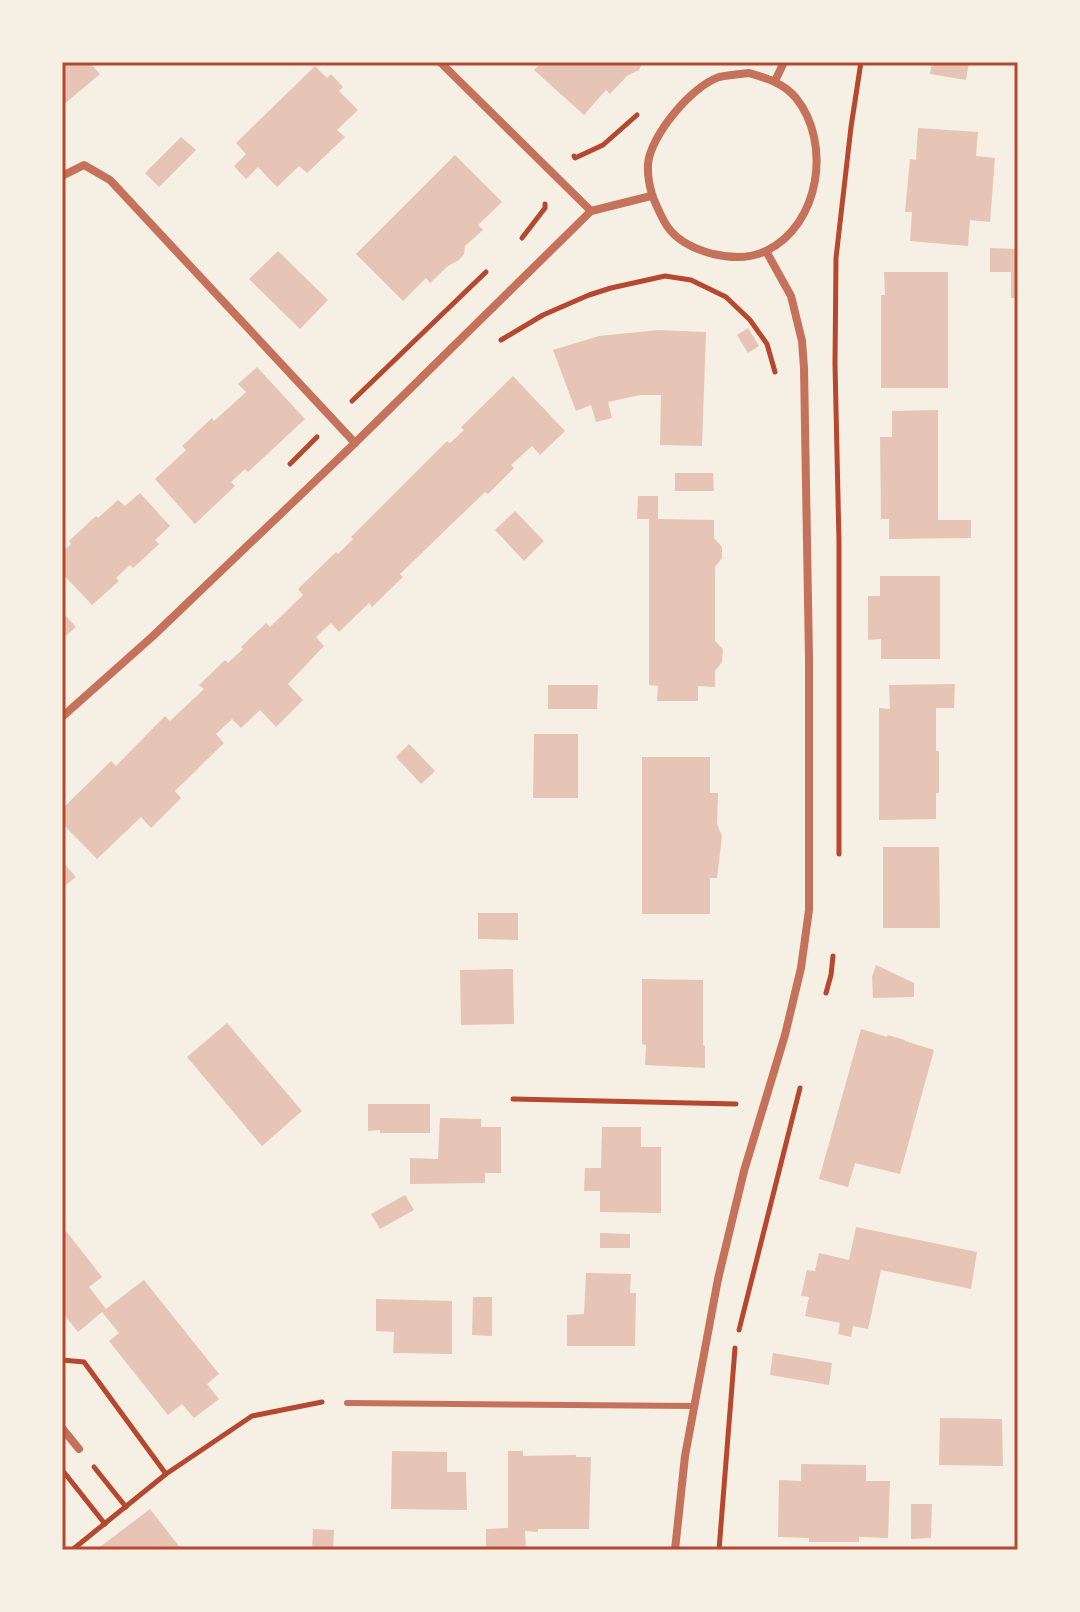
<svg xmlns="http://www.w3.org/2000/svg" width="1080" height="1612" font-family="'Noto Serif',serif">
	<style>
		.building { fill: #e6c5b7 }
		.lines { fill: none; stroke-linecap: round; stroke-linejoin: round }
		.path { stroke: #b5482f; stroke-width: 5 }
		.service { stroke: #c5725c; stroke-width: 6 }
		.minor { stroke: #c5725c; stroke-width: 8 }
		.neatline { fill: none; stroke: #b5482f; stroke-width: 3 }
	</style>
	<rect width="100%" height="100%" fill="#f6efe4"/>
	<g class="building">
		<polygon points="62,62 89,62 100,74 62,106"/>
		<polygon points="542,62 643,62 639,70 627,76 610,94 606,90 584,115 534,70"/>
		<polygon points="932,62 969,62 966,80 930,74"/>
		<polygon points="315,66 327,78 331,74 343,87 339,91 358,110 337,130 345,137 307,173 299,166 277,187 258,167 246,179 234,166 246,154 236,143"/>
		<polygon points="918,128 978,132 976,156 995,158 990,222 970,220 968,246 910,241 912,212 905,212 910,159 916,160"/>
		<polygon points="181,137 196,150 159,187 145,173"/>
		<polygon points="455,155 502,202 478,225 483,230 465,246 464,254 459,260 448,266 430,283 426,278 403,301 356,254"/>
		<polygon points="990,248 1018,249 1018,298 1011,298 1011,272 990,272"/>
		<polygon points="278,251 328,300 300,329 249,279"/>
		<polygon points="884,272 948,272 948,388 881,388 881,295 885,295"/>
		<polygon points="748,328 759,346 748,353 737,335"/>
		<polygon points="658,330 706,332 702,446 660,445 661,395 640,395 608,402 612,418 596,422 591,405 576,411 553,350 599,336"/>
		<polygon points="257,367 305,419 248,472 245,469 231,482 235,486 195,524 155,479 186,450 182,446 212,418 214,421 246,392 238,384"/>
		<polygon points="513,376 565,431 540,455 532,446 511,465 514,468 488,494 485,492 400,574 403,577 372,607 369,603 339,632 331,623 316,637 324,646 288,684 303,700 276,727 260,710 241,728 232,719 216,734 224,743 175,791 181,798 151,828 141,817 97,859 62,823 62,809 111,761 116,766 165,716 170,721 204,689 199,685 225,660 228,663 243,649 241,647 266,623 270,627 303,595 298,589 336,552 338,554 353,539 351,537 447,441 450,443 464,430 461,427"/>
		<polygon points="938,410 938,520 971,520 971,538 889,539 889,519 881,519 880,437 892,437 892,411"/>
		<polygon points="675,473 713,473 714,491 675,491"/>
		<polygon points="140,493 170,526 155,540 159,544 133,568 130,565 116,578 119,581 92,605 62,573 62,552 71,544 69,541 96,516 98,518 118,500 125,506"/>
		<polygon points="638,496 658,496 658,519 714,520 714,538 722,547 722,558 715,567 715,641 723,649 722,662 715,671 715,687 698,686 698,701 657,701 658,686 649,685 649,519 637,519"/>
		<polygon points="515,511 544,541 524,561 495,530"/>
		<polygon points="880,576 940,576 940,659 881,659 881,639 868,640 868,596 880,596"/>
		<polygon points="62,612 76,627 62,639"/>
		<polygon points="955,684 954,708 936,708 936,751 939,751 939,793 936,793 936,819 879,820 879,708 890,709 889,685"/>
		<polygon points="548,685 598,685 597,709 548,709"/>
		<polygon points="534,734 578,734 578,798 533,798"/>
		<polygon points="409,744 435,771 421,784 396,757"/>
		<polygon points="642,757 710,757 710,793 718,793 717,824 722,836 717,878 710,878 710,914 642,914"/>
		<polygon points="883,847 939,847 940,928 883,928"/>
		<polygon points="62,861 76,877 62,888"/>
		<polygon points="478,913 518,913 518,940 478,939"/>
		<polygon points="876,965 914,983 914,997 873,998 872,977"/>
		<polygon points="513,969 514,1024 461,1025 460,970"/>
		<polygon points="642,979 703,980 703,1045 705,1046 705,1068 645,1065 646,1045 642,1044"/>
		<polygon points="227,1023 302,1111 262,1146 187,1057"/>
		<polygon points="861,1029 887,1037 888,1035 905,1040 905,1041 934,1050 900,1174 855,1163 848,1187 819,1179"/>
		<polygon points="368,1104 430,1104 430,1133 380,1133 380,1130 368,1131"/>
		<polygon points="440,1118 481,1119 481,1127 501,1127 501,1173 485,1173 485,1183 410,1184 410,1158 438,1159"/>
		<polygon points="602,1127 641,1127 641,1147 661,1147 661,1213 600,1212 600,1191 584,1191 585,1168 601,1168"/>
		<polygon points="405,1195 414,1210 380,1229 371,1214"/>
		<polygon points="62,1226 102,1277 89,1287 106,1309 144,1280 219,1374 207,1384 219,1399 194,1418 182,1404 168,1415 109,1341 119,1333 102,1312 78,1332 62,1312"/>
		<polygon points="856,1227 977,1252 971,1289 881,1270 868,1329 853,1326 851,1337 838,1334 840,1323 805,1316 809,1297 801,1296 807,1270 815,1271 819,1253 849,1260"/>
		<polygon points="600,1233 630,1234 630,1248 600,1248"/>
		<polygon points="586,1273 631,1274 630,1293 636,1293 635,1346 567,1346 567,1315 584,1314"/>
		<polygon points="473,1297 492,1297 492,1336 472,1335"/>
		<polygon points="376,1299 452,1301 452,1354 393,1353 394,1332 376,1331"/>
		<polygon points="773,1353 832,1363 829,1385 770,1375"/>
		<polygon points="940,1418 1002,1419 1003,1466 939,1465"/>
		<polygon points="392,1451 447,1452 447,1472 466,1472 467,1510 391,1509"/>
		<polygon points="508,1451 523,1451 523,1456 576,1455 576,1457 591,1457 589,1529 538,1529 538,1532 525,1531 526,1550 486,1550 486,1529 508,1528"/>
		<polygon points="801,1464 866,1465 866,1481 890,1481 888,1538 859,1537 859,1542 809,1542 809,1538 778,1537 779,1480 801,1481"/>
		<polygon points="911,1504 932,1504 931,1538 911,1539"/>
		<polygon points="150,1509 182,1550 96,1550"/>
		<polygon points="313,1529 334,1530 333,1550 312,1550"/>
	</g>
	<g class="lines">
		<g class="path">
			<polyline points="574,156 575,158 603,145 637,115"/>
			<polyline points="522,238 545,208 545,204"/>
			<polyline points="501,340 543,315 589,295 611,288 665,276 691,280 726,297 750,320 767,344 775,372"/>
			<polyline points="352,401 486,272"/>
			<polyline points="290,464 317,437"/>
			<polyline points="839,854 839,542 835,364 836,258 851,127 861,62"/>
			<polyline points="826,993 831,975 833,956"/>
			<polyline points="513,1099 736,1104"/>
			<polyline points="739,1330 800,1088"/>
			<polyline points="62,1360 84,1362 166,1474 72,1550"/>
			<polyline points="94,1467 126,1507"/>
			<polyline points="63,1471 105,1524"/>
			<polyline points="166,1474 252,1416 322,1402"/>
			<polyline points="719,1550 735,1348"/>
		</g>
		<polyline class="service" points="347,1403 693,1406"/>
		<g class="minor">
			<polyline points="440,62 591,211"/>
			<path d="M749,73C766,78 784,83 796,98C832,143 820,225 766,251C749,259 730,258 713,254C694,249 673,239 664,221C654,202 647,186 648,164C650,136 692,86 719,77C728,75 739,74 749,73Z"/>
			<polyline points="775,81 784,62"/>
			<polyline points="62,176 84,165 110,180 355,443"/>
			<polyline points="62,717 153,636 355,443 591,211 651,196"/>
			<polyline points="62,1428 79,1449"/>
			<polyline points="675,1550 685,1456 718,1279 744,1171 785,1035 801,968 809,910 809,658 804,368 802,341 791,296 766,251"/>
		</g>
	</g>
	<rect width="1080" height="1612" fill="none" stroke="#f6efe4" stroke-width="128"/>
	<rect x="64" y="64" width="952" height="1484" class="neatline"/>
</svg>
